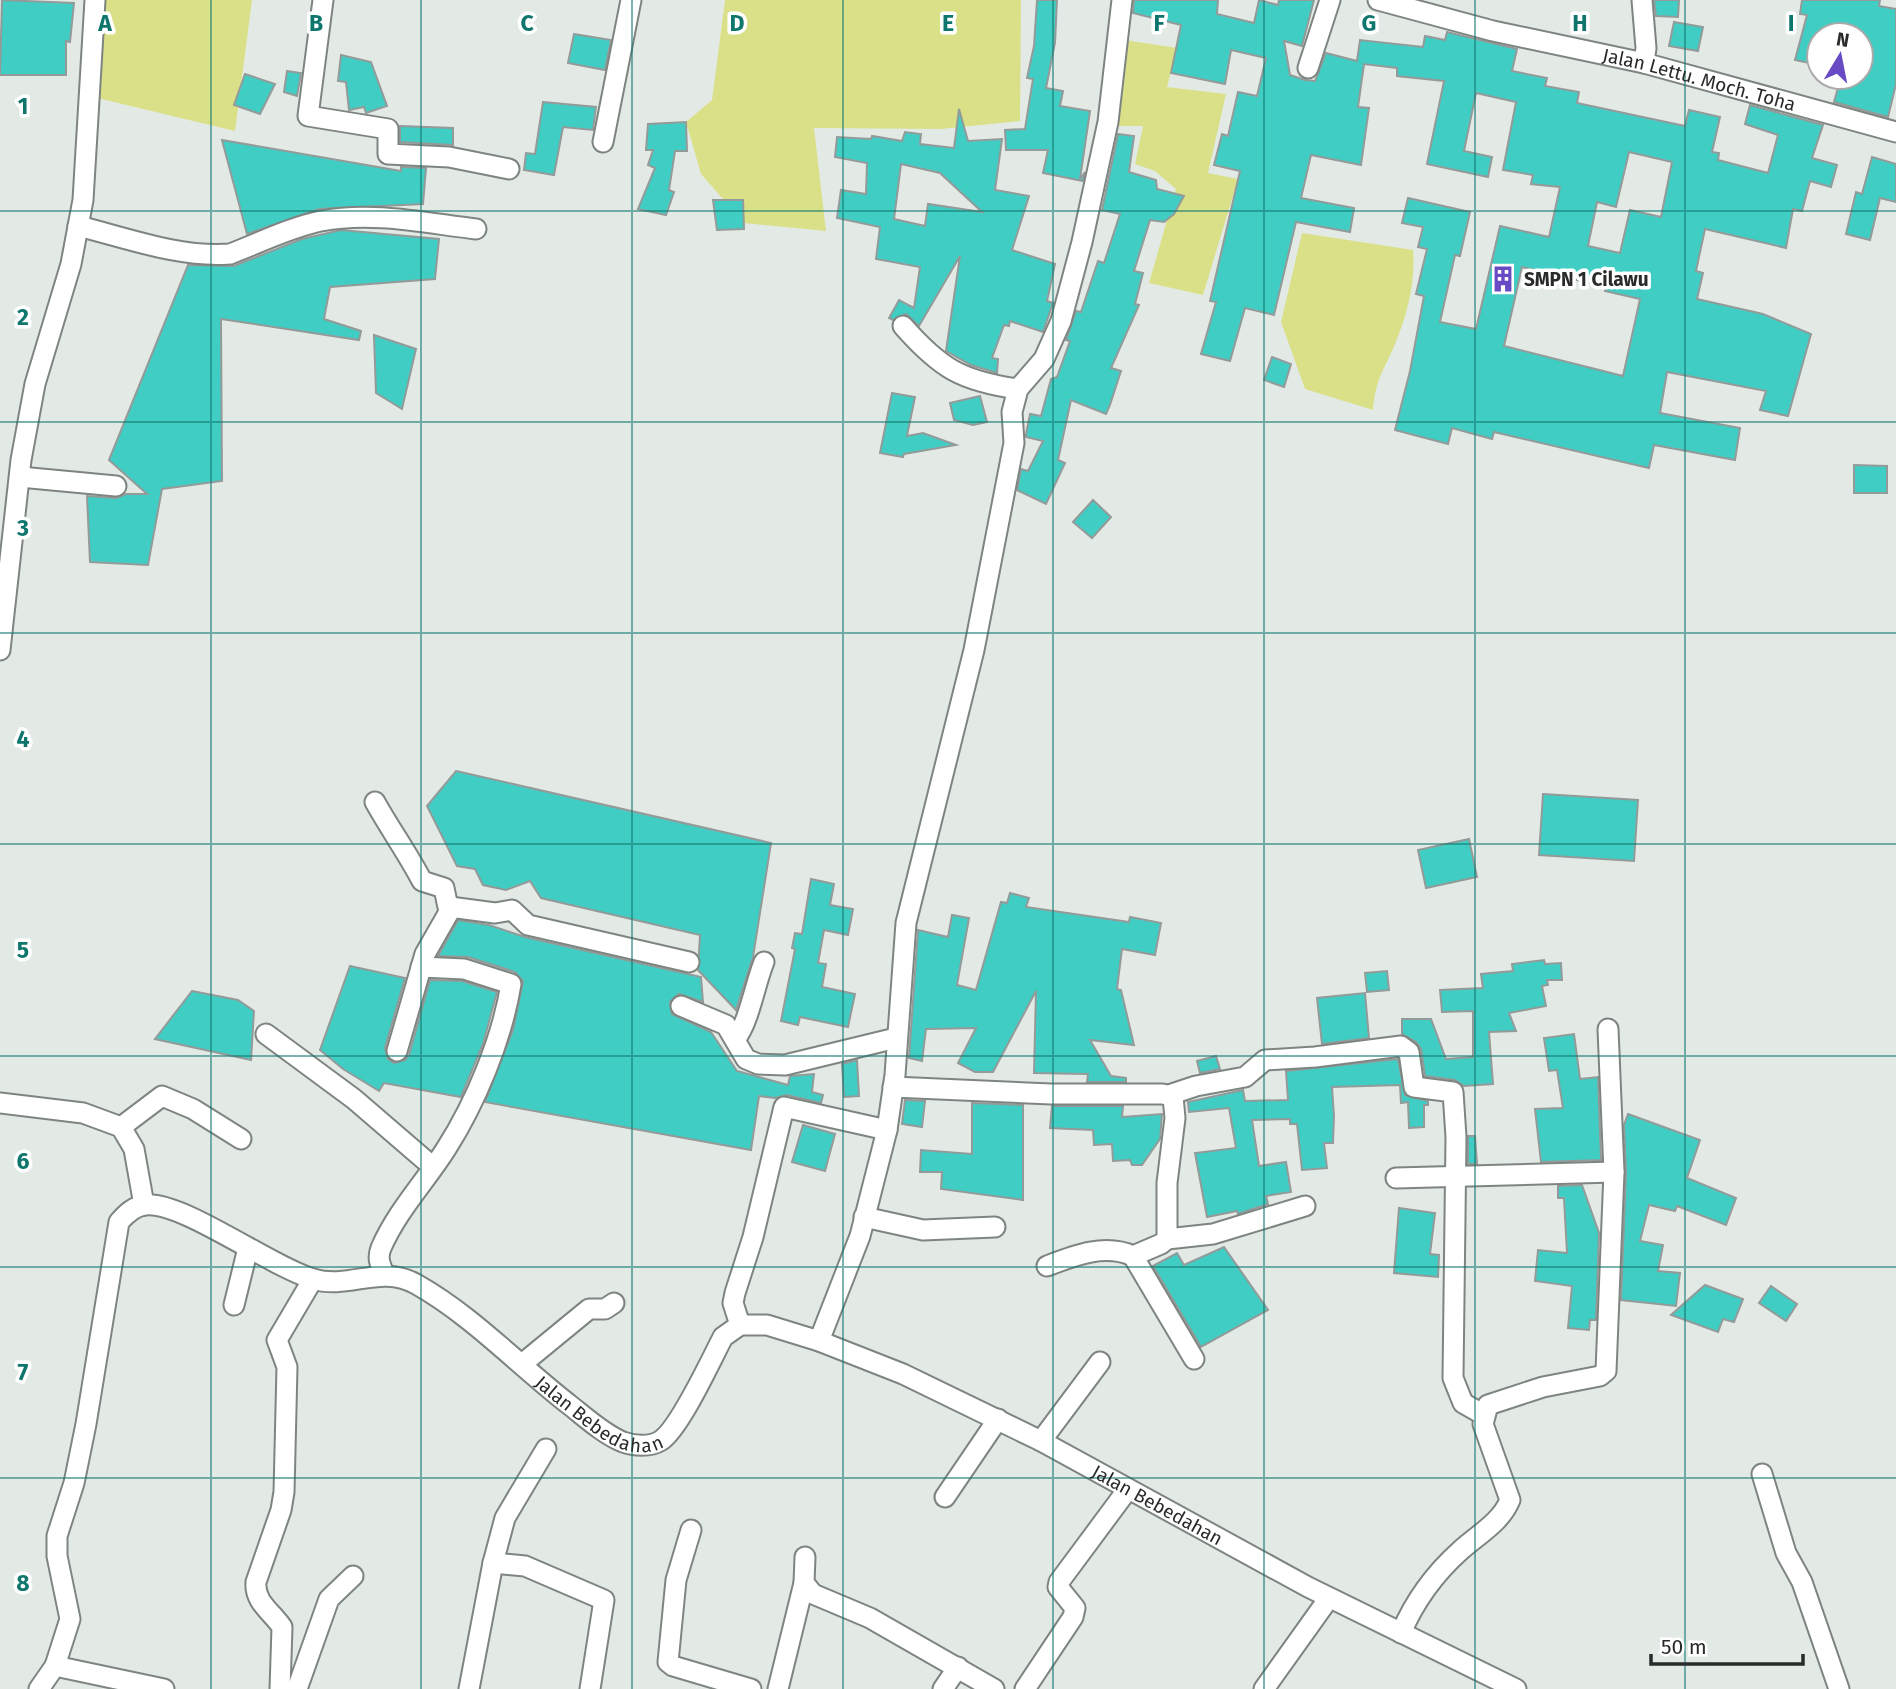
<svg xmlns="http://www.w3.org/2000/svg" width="1896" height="1689" font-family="'Fira Sans',sans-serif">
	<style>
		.green { fill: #dae088 }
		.building { fill: #40cec4; stroke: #939b9a; stroke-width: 2; fill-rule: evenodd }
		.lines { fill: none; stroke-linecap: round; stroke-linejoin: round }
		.minor-casing { stroke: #7e8581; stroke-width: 23 }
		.minor { stroke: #fff; stroke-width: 19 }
		.grid { fill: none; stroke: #0f766e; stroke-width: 2; stroke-opacity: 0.55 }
		.labels { text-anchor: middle; stroke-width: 7; stroke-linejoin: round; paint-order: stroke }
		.street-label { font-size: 19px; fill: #282b29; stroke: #fff }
		.poi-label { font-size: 19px; font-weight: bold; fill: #282b29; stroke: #fff; text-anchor: start }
		.grid-label { font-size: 23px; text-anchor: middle; font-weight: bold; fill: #0f766e; stroke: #fff; stroke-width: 7; stroke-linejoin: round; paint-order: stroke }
	</style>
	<rect width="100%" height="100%" fill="#e3eae6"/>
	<g class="green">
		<polygon points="102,0 252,0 235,131 89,96"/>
		<polygon points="725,0 1021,0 1020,121 941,129 814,128 826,231 744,223 701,174 686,122 712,100"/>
		<polygon points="1125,40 1177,48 1167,87 1226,94 1208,173 1238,179 1203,295 1149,283 1176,189 1155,171 1135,164 1143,126 1114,126"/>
		<path d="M1302,233L1413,250C1416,280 1407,316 1395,344C1383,373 1376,377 1373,410L1305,389L1281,322Z"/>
	</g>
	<g class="building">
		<polygon points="2,0 74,3 70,42 66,41 66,75 0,75"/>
		<polygon points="1037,0 1057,0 1055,43 1046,88 1063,91 1060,106 1090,111 1080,179 1085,172 1083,181 1043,173 1048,150 1006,150 1005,130 1025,129 1033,79 1027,78 1034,46"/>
		<path d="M1134,0H1218L1217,14L1254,23L1259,0L1278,5L1279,0H1314L1302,46L1284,41L1290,75L1305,80L1315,81L1326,53L1357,61L1360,40L1423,47L1425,36L1445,40L1447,32L1517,49L1512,71L1547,78L1545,86L1579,92L1577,103L1685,126L1689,110L1720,117L1712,152L1719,153L1718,160L1768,173L1778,135L1745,124L1750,105L1823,125L1812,158L1837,165L1831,187L1810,181L1802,211L1793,209L1786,248L1705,229L1696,271L1703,273L1697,299L1763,314L1811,334L1788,416L1760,410L1766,391L1667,372L1660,413L1740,428L1735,460L1654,445L1649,468L1494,432L1492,439L1452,428L1448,444L1395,430L1410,371L1424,296L1416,294L1427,249L1418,247L1423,227L1402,223L1408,198L1470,212L1460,256L1455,255L1440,322L1476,329L1500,226L1549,237L1560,187L1531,184L1533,175L1503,170L1516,102L1476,93L1464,151L1492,157L1488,177L1427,164L1444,81L1397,76V68L1364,64L1358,107L1369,108L1361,165L1311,155L1301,198L1354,208L1350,232L1296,222L1274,315L1245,308L1230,361L1201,354L1216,302L1210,301L1240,171L1214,165L1222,134L1228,136L1238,92L1257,96L1266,58L1231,50L1225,84L1171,73L1181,25L1133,13ZM1629,152L1672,162L1661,217L1630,210L1620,253L1588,246L1597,202L1616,207ZM1522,267L1606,287L1605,291L1640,299L1623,376L1504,346Z"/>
		<polygon points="1654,0 1679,0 1678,17 1656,16"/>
		<polygon points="1802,0 1880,0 1879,6 1896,9 1896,84 1888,117 1834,102 1841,77 1861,77 1861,35 1819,35 1819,65 1795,60 1807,15 1800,14"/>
		<polygon points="1674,22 1703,27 1698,51 1669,46"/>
		<polygon points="574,34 611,40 605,70 568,63"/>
		<polygon points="341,55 371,62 387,106 366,113 364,107 349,110 346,82 338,81"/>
		<polygon points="287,71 301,73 297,96 284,92"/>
		<polygon points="245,74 275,84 260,114 234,105"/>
		<polygon points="543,102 596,107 593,130 563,127 554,175 524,170 526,153 535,154"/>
		<path d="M959,109L968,141L1002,139L995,190L1029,196L1012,250L1055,264L1047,301L1053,303L1043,332L1010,321L1009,326L1004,325L992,358L998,359L997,373L971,365L946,351L960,256L919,326L906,314L893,320L889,318L899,300L914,308L920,267L876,259L880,227L837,218L841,190L866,194L867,163L835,157L837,137L871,139L872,136L902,141L905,132L921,134L920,144L954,148ZM901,164L940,173L982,212L928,204L925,226L894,219Z"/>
		<polygon points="686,122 687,151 675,151 669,190 674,192 666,215 638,209 655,168 648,165 653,150 646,150 648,124"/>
		<polygon points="400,126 453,128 453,145 400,142"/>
		<polygon points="1118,134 1134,136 1129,172 1156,180 1157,189 1184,196 1174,214 1164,222 1150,220 1134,271 1143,273 1135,304 1139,305 1111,368 1121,371 1110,405 1106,414 1071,400 1058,460 1065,463 1046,504 1017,490 1021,469 1028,471 1043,441 1026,437 1026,434 1030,414 1041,416 1051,379 1057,377 1070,341 1066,340 1076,311 1081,312 1098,261 1104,263 1120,214 1102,210"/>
		<polygon points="222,140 401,171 401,167 426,168 423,204 319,209 247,234"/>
		<polygon points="1872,157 1896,164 1896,202 1880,198 1870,240 1846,234 1856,192 1862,194"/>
		<polygon points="713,200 743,200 744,229 717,230"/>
		<polygon points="341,230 439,239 435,279 330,287 324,319 361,331 359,340 221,319 222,481 162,489 148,565 90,562 87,496 116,498 126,494 147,494 109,460 188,265 234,266 302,239"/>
		<polygon points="374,335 416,349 402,409 376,393"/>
		<polygon points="1272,357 1291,364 1284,387 1264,380"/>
		<polygon points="892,393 915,397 907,436 923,433 956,445 904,454 903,457 880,453"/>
		<polygon points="980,396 987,422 973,425 954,420 950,403"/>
		<polygon points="1854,465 1887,466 1887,493 1854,493"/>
		<polygon points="1093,500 1111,517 1092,538 1073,522"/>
		<polygon points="456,771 771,843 753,957 736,1010 698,970 700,935 541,898 530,881 506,890 483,885 475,869 457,866 427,806"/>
		<polygon points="1543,794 1638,800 1634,861 1539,855"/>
		<polygon points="1469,839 1477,877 1426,888 1418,850"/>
		<polygon points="811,879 834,884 830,905 853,909 848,935 824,930 818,963 826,964 822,987 855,994 848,1027 800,1017 798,1025 781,1021 795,949 792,948 795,933 802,934"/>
		<polygon points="1010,893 1029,898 1026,907 1129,922 1130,917 1161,923 1155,955 1122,949 1117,989 1121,990 1134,1045 1090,1040 1111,1076 1126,1078 1126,1082 1087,1082 1088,1074 1034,1073 1036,991 993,1072 975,1072 958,1063 976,1028 926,1029 922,1061 909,1058 918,930 948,937 952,915 969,918 957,985 976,990 1001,902 1007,903"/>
		<polygon points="458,920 489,925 525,937 701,977 703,1002 679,994 670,1002 672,1014 711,1032 737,1071 788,1085 790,1076 814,1074 812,1092 823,1095 821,1103 787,1095 775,1098 759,1096 751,1150 485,1102 513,1030 523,981 515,972 468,957 438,956"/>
		<polygon points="1544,960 1545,964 1561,963 1562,980 1547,980 1548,985 1542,986 1546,1006 1509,1013 1516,1031 1489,1032 1493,1084 1464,1086 1455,1080 1425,1076 1421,1049 1416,1042 1402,1034 1402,1019 1431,1019 1446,1059 1473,1057 1473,1011 1442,1012 1440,990 1483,988 1481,974 1513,971 1512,964"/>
		<polygon points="350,966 405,978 385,1048 388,1059 394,1063 405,1060 409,1055 430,980 462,981 497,992 483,1044 461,1097 384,1083 379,1091 343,1069 320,1050"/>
		<polygon points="1387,971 1389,990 1367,992 1365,973"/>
		<polygon points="192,991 238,1000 254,1011 251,1060 155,1039"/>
		<polygon points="1365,993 1369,1038 1322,1044 1317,998"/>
		<polygon points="1574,1034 1580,1079 1598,1077 1601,1160 1541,1162 1535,1109 1563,1108 1557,1070 1549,1071 1544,1038"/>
		<polygon points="1216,1056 1220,1069 1200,1073 1197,1061"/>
		<polygon points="1398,1059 1405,1095 1428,1101 1428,1105 1424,1105 1424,1127 1409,1128 1408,1102 1401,1103 1400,1085 1332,1087 1334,1116 1333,1143 1324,1143 1327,1168 1302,1170 1297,1124 1290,1124 1290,1119 1252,1120 1259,1166 1286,1162 1291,1192 1266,1196 1268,1204 1238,1214 1237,1211 1207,1217 1195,1153 1236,1148 1229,1108 1189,1112 1188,1102 1243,1090 1245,1101 1288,1100 1286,1071"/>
		<polygon points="857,1060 859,1096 844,1097 842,1064"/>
		<polygon points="905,1100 925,1101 922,1127 902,1124"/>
		<polygon points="972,1103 1023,1105 1023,1200 941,1189 942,1172 920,1172 921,1150 972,1154"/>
		<polygon points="1052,1106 1123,1106 1122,1117 1162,1114 1160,1139 1142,1165 1132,1165 1130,1160 1113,1161 1112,1144 1094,1145 1093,1130 1050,1128"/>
		<polygon points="1628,1114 1700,1140 1687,1178 1736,1198 1726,1225 1677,1206 1675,1211 1649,1205 1640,1241 1663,1245 1658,1271 1680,1273 1676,1306 1621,1300 1626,1172 1624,1125"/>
		<polygon points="803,1125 835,1134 825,1171 792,1162"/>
		<polygon points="1468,1136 1475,1136 1477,1164 1468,1164"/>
		<polygon points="1582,1185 1599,1233 1596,1320 1590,1320 1589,1330 1568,1328 1572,1286 1535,1281 1538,1250 1567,1253 1564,1198 1558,1198 1558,1186"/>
		<polygon points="1399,1208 1435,1213 1430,1254 1439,1255 1438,1277 1394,1273"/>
		<polygon points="1224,1247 1268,1310 1201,1347 1153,1266 1177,1253 1184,1265"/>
		<polygon points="1705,1285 1743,1299 1734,1322 1723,1319 1718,1332 1671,1315"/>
		<polygon points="1771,1286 1797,1304 1786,1321 1759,1303"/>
	</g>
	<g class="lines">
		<g class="minor-casing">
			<g id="minor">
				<polyline points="323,0 308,116 388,129 388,154 449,157 509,169"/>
				<path id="s1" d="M1378,0L1493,31L1644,63L1896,132"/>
				<polyline points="1642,0 1646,48 1644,63"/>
				<polyline points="1308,68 1330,0"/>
				<polyline points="603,142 631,0"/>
				<path d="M78,226C127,238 180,258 230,254C259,243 291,227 321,221C372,211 425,223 476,229"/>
				<path d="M903,326C940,368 961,381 1018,389"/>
				<polyline points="20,477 116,486"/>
				<polyline points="0,650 21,460 35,384 71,264 83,200 95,0"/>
				<path d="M375,802C390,829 408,854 422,881L444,888L449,912L425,954L397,1051"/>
				<polyline points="450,907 495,913 512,910 528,925 689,962"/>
				<polyline points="681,1006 726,1025 746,1059 758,1064 785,1065 896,1038"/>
				<polyline points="266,1034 354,1099 433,1167"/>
				<path d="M736,1038C749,1022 755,984 764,962"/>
				<path d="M893,1087L1051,1094H1163L1173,1097L1175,1118L1167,1183V1239L1161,1244L1133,1256C1105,1243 1073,1256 1047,1266"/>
				<polyline points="1169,1095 1196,1086 1245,1077 1265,1060 1315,1057 1401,1046 1409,1052 1414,1087 1453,1092 1456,1137 1453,1378 1463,1403 1484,1415"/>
				<polyline points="0,1103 83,1113 121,1127 134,1149 144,1205"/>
				<polyline points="121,1127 162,1096 193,1109 241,1139"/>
				<polyline points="1396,1178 1614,1172"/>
				<polyline points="864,1217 923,1230 995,1227"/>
				<polyline points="1167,1239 1213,1234 1305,1206"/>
				<polyline points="1133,1256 1194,1359"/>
				<path d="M384,1274C380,1264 377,1258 381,1248C397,1211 425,1182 446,1149C476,1102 502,1039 511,984L464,969L421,967"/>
				<polyline points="234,1305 248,1248"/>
				<polyline points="740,1325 733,1303 735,1293 753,1237 784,1107 887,1130"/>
				<polyline points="819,1341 860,1236 887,1130 895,1075 906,923 974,650 1014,443 1012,412 1018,389 1044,359 1061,321 1082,242 1108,122 1122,0"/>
				<polyline points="522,1364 589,1309 605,1309 614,1303"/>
				<polyline points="1041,1441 1100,1362"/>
				<polyline points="1762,1474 1786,1553 1802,1582 1839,1689"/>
				<polyline points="945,1497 998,1419"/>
				<polyline points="691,1530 676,1580 668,1662 673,1666 751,1689"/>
				<polyline points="805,1557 804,1583 813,1594 870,1618 994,1689"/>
				<polyline points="493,1563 525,1566 604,1600 590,1689"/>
				<path d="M1401,1633C1415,1600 1434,1574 1461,1550C1479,1534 1501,1522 1510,1500L1483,1424L1488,1405L1543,1387L1600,1376L1606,1371L1614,1172L1608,1029"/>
				<polyline points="55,1666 164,1689"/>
				<path id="s2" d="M39,1689L55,1666L70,1619L57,1556V1536L74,1483L86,1424L119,1222C126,1214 134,1206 145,1205C181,1200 271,1267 313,1279C349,1290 380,1264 416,1284C473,1316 519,1366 571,1406C586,1418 605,1435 623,1442C634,1446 650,1447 660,1441C679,1430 711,1360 723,1337L740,1325H767L819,1341L903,1374L1041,1441L1308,1587L1516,1689"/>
				<path d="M280,1689L282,1627C272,1612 254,1602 256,1582L281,1510L284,1492L287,1367L277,1340L313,1279"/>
				<polyline points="297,1689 329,1599 353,1576"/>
				<polyline points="469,1689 493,1563 505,1518 546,1449"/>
				<polyline points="778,1689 804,1583"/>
				<polyline points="943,1689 958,1667"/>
				<polyline points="1025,1689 1073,1617 1075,1608 1058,1587 1059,1582 1128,1489"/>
				<polyline points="1264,1689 1329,1598"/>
			</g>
		</g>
		<use href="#minor" class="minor"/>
	</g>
	<path class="grid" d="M211,0V1689M421,0V1689M632,0V1689M843,0V1689M1053,0V1689M1264,0V1689M1475,0V1689M1685,0V1689M0,211H1896M0,422H1896M0,633H1896M0,844H1896M0,1056H1896M0,1267H1896M0,1478H1896"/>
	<defs>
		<g id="building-bare" transform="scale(2.1)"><path d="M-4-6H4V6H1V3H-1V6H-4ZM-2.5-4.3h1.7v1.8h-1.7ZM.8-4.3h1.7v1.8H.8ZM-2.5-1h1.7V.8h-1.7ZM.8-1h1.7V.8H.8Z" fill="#684bc4" stroke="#fff" stroke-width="2.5" paint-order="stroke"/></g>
	</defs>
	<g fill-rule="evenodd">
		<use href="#building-bare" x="1503" y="279"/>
	</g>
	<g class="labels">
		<g class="street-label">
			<text dy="7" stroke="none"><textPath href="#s1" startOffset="331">Jalan Lettu. Moch. Toha</textPath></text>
			<text dy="7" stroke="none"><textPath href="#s2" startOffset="1032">Jalan Bebedahan</textPath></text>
			<text dy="7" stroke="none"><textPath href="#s2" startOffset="1704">Jalan Bebedahan</textPath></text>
		</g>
		<g class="poi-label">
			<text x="1524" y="286">SMPN 1 Cilawu</text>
		</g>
	</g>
	<g class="grid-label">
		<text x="105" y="31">A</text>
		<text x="316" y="31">B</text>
		<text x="527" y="31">C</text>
		<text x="737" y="31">D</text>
		<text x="948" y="31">E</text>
		<text x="1159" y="31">F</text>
		<text x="1369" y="31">G</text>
		<text x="1580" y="31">H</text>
		<text x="1791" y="31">I</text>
		<text x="23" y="114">1</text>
		<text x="23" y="325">2</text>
		<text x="23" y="536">3</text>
		<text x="23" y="747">4</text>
		<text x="23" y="958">5</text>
		<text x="23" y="1169">6</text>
		<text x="23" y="1380">7</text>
		<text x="23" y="1591">8</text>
	</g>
	<g transform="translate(1840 56) rotate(10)"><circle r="33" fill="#ffffff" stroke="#a9aaa9" stroke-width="2"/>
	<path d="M0-5L12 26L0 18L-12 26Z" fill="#684bc4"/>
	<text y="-10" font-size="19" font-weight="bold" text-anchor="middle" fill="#282b29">N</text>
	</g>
	<path d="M1651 1654v10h152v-10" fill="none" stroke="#282b29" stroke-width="3.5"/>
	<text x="1661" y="1654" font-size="21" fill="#282b29" stroke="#ffffff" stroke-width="5" paint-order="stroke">50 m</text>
</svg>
